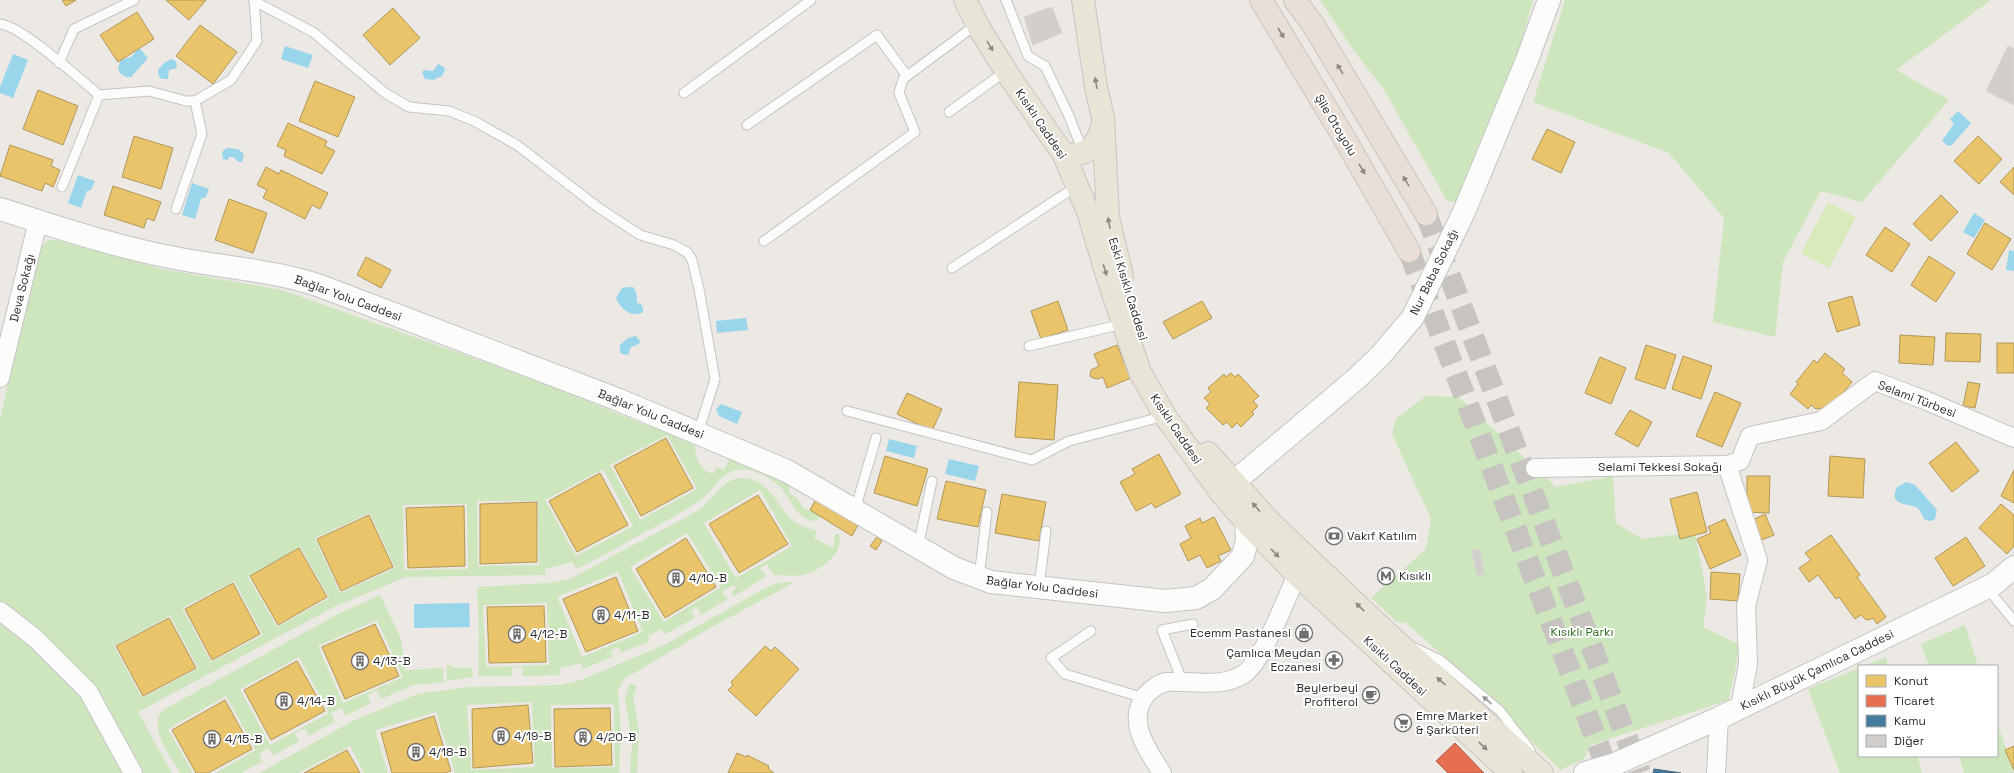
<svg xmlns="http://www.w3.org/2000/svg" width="2014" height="773" font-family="'Space Grotesk',sans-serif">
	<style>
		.green { fill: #cee6be; fill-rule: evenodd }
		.pitch { fill: #d9eabb }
		.water { fill: #99d6ec }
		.homes { fill: #e9c46a; stroke: #b19758 }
		.shops { fill: #e76f51; stroke: #b05c46 }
		.public { fill: #457b9d; stroke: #3e647c }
		.building { fill: #d1cecb; stroke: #d7d4d0 }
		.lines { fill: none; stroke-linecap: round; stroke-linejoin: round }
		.highway-tunnel { stroke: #c6c3c0; stroke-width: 22; stroke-dasharray: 22 11; stroke-linecap: butt }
		.lane-casing { stroke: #c5c4c5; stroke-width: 11 }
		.street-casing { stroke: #c5c4c5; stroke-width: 20 }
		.secondary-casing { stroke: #c5c4c5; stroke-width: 24 }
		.primary-casing { stroke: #c6c5c4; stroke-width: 24 }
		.highway-casing { stroke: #c6c5c4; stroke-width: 24 }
		.lane { stroke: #fcfcfb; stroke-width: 9 }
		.street { stroke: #fcfcfb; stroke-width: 18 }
		.secondary { stroke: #fcfcfb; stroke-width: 22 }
		.primary { stroke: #e8e4d6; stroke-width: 22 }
		.highway { stroke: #eadfd6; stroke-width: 22 }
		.oneway { fill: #8c8682 }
		.oneway2 { fill: #8b8982 }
		.oneway3 { fill: #959594 }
		.labels { text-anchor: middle; stroke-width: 4; stroke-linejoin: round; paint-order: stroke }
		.street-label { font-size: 12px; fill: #2e2e2e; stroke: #fff }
		.poi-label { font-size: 12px; fill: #2e2e2e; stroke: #fff; text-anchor: start }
		.park-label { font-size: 12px; fill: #2c6e1b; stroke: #fff }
	</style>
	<rect width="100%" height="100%" fill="#ece8e4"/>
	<g class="green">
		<polygon points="1320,0 1533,0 1521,43 1457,202 1447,201 1383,88 1354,51"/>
		<polygon points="1565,0 1991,0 1896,70 1949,100 1862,202 1821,191 1783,262 1775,337 1713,322 1724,218 1669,153 1533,102"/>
		<path d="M48,240H58L162,269L282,290L535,380L651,427L653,424L695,443C693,455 701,471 713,474L717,467L724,470L730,457L790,486L789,493L797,498L803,508L810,510L820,516L816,521C797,521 792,501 782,489C774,480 759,472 748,470C723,466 719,485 704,497C688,510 667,520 649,530C625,543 601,558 576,569L573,562L545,569V575L406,577L334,607L138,712L172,773H0V420L34,266L40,249ZM667,435L697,489L640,520L610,465ZM603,469L633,526L576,556L545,500ZM477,501H538L539,565L478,566ZM467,504L468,569L404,570L403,505ZM370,513L395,568L340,593L315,538ZM300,547L329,598L277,627L248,577ZM234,581L263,635L211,662L182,608ZM170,616L198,668L142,698L114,646Z"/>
		<polygon points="1426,396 1459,397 1556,487 1613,476 1616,523 1642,539 1695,532 1707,597 1703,627 1740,645 1729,700 1591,745 1584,759 1560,770 1523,733 1502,708 1406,623 1397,622 1371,598 1426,549 1431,519 1392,434 1396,419"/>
		<path d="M738,478C770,478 773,500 790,518C798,525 807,528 817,531L814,538L833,548L835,534H839C845,553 822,569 806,574C797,577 784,575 774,575L767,564L760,569L767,576L734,596L731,592L736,588L733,585L722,592L728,599L701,615L697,607L691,611L695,618L665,634L661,629L648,636L650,641L621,653L618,647L611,651L612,657L583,669L581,663L560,668L561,675L522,676L523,668L512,667V676H478L479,636L477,587L549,583L570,579L699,510C712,500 721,482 738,478ZM760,490L792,546L736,578L704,523ZM687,533L721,587L664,622L630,567ZM618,572L643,632L582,657L557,597ZM547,603L549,665L486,667L483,605Z"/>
		<path d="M786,582H795L712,627L624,679L618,691L621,734L619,773H455L436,712L375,730L388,773H364L350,746L298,773H259L353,721L417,694L469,687L560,685L581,680L666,644L758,592L774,584ZM532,702L535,767L471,770L467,705ZM614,704L615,767L552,768L551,705Z"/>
		<path d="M380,595L401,639L405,668L407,670L443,668L444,682L414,685L381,699L377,690L368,695L371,703L345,716L341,708L331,713L335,721L309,736L305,729L295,733L299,741L273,756L268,748L259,754L263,761L241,773H215L256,750L226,696L168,729L193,773H180C171,757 147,726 163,710L340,613ZM377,620L403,677L343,703L318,646ZM299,657L329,713L270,745L240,689Z"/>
		<polygon points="1965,625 1978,666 1929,666 1921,644"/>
		<polygon points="1886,657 1888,666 1864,666"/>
		<polygon points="447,665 451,665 455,668 472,668 473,677 447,681"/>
		<polygon points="1859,668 1859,756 1917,756 1922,773 1840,773 1808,689"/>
		<polygon points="630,683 637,687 633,696 639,730 637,773 630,773 632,743 625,697"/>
		<polygon points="1997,722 2014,773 1964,773 1959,756 1997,756"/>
	</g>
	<polygon class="pitch" points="1828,202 1856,217 1829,268 1801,253"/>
	<g class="water">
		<polygon points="285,46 313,55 308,68 281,59"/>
		<polygon points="139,48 148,58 131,77 126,77 120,73 118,68 121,60 131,57"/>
		<polygon points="13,54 28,60 13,98 0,93 0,87"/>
		<polygon points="172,59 176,62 177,68 169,70 168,79 162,79 159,77 158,70 165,62"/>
		<polygon points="438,64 444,67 445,70 442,76 433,80 425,79 422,72 424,70 433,71"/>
		<polygon points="1958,111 1971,123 1952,145 1948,146 1942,141 1954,124 1950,119"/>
		<polygon points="227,148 238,149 244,154 242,162 239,162 233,157 229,157 228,160 223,159 222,152"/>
		<polygon points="78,175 95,181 91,190 87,191 81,208 68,203"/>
		<polygon points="192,183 209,189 206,197 201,199 195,219 182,215"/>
		<polygon points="1974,213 1985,220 1974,238 1963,232"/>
		<polygon points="2009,250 2014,251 2014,271 2006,270"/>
		<path d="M628,287H633L636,292L637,303L641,304L643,308V312C632,319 620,308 616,298L622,288Z"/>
		<polygon points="746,318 748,330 717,333 716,321"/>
		<polygon points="636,336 640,341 639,344 631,347 628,355 622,354 620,352 620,345 628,338"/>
		<polygon points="721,404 742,412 737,424 719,416 716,409"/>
		<polygon points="889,439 917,446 914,458 886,451"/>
		<polygon points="949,459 979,466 975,481 945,474"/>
		<path d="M1906,482L1915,485L1937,510L1935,519L1931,521L1925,520L1918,508C1907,503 1888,506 1897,487Z"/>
		<polygon points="469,603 470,627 414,628 414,604"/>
	</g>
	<g class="homes">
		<polygon points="62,0 76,0 66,6"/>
		<polygon points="166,0 206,0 189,20"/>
		<polygon points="393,8 420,38 390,65 363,35"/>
		<polygon points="137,12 154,39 118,62 100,35"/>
		<polygon points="200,25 237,52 213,84 176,56"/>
		<polygon points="315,81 355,97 338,137 299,121"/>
		<polygon points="38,90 78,106 63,145 23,129"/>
		<polygon points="288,123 327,141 325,146 335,151 322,174 284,156 286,150 277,146"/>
		<polygon points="1547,129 1575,142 1561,173 1532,159"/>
		<polygon points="134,136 173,148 161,189 122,177"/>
		<polygon points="1978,136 2002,159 1979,184 1954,161"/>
		<polygon points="10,145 53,160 51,166 60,170 53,187 45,183 42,191 0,176"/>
		<polygon points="266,167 279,174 281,170 328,193 320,209 312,205 305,219 263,198 267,190 257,185"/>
		<polygon points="2014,167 2014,195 2000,182"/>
		<polygon points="113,186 161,202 154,221 147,218 144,228 104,215"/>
		<polygon points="1941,195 1958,212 1931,241 1913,224"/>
		<polygon points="229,199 267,213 253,253 215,240"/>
		<polygon points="1985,223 2011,239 1992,270 1967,254"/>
		<polygon points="1885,227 1910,244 1892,272 1866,255"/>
		<polygon points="1929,256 1955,273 1936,302 1911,285"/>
		<polygon points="366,257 391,270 381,288 357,275"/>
		<polygon points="1852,296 1860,325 1837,332 1828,303"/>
		<polygon points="1058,301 1068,330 1041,339 1031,311"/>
		<polygon points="1202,301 1212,318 1173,339 1163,322"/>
		<polygon points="1946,333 1981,334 1980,362 1945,361"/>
		<polygon points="1900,335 1935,337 1933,365 1899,363"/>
		<rect x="1997" y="343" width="17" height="30"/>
		<polygon points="1117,345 1131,378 1107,388 1103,377 1098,379 1093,378 1090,376 1091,370 1099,366 1094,354"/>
		<polygon points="1646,345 1676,355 1665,389 1635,379"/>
		<polygon points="1825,353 1845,369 1842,373 1852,382 1832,406 1816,409 1811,405 1808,409 1790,394 1798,384 1796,382 1814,360 1817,363"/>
		<polygon points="1683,356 1712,366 1701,399 1672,389"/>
		<polygon points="1600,357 1626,368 1611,404 1585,393"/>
		<polygon points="1231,373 1235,377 1238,374 1259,396 1253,401 1258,406 1252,412 1254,414 1241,427 1237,423 1232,428 1227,422 1223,425 1206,408 1210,404 1204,398 1211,392 1208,388 1224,374 1226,377"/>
		<polygon points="1019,382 1058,385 1054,440 1015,437"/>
		<polygon points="1968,382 1980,384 1975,408 1963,406"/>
		<polygon points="1715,392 1741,403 1722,447 1696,436"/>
		<polygon points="907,393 942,409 932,431 897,414"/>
		<polygon points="1630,410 1652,422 1638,447 1615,434"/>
		<polygon points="666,438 693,488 641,516 614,466"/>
		<polygon points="1956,442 1979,471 1952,492 1929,463"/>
		<polygon points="1159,454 1181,494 1155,508 1152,503 1136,511 1120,482 1135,474 1132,469"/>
		<polygon points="885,456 928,469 917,506 874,493"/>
		<polygon points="1830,456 1865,459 1863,498 1828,496"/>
		<polygon points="2014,470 2014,503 2001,496"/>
		<polygon points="600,473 628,525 577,552 549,501"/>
		<polygon points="1747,476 1770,476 1769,513 1747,512"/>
		<polygon points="946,481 986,490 978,527 937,519"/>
		<polygon points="1697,492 1707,532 1680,539 1670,499"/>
		<polygon points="1002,494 1046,502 1039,541 995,533"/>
		<polygon points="758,495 788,544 739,573 709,524"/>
		<polygon points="816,499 858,525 852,536 810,510"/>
		<polygon points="537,502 537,562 480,564 480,504"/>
		<polygon points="2001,504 2014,515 2014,546 2007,554 1979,528"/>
		<polygon points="464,506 465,566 408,568 406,508"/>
		<polygon points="1765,514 1774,535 1759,541 1750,521"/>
		<polygon points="369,515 393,567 341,591 317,539"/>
		<polygon points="1214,517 1231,550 1218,556 1221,561 1207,568 1200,555 1188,561 1180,544 1191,538 1185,526 1200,518 1202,523"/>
		<polygon points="1725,519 1741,555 1710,569 1697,539 1711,533 1708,527"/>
		<polygon points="1831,535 1860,575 1857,577 1886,617 1877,624 1873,618 1869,620 1865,619 1861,615 1855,619 1839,597 1836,599 1818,575 1809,582 1799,568 1811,560 1805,553"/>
		<polygon points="877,537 882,541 876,550 870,546"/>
		<polygon points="1966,537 1985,566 1953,586 1935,558"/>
		<polygon points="686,538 716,587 665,618 636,569"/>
		<polygon points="299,548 327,597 278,625 250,576"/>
		<polygon points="1711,572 1740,574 1738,601 1710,599"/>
		<polygon points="616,577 638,631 586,652 563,599"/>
		<polygon points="233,583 260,634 212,660 185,609"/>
		<polygon points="544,606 546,662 489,663 487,607"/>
		<polygon points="169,618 196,668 143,696 116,646"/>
		<polygon points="375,624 399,676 345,699 322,647"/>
		<polygon points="765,646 771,651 775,647 799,669 756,716 728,690 733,685 731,682"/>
		<polygon points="297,661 325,711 271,740 244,690"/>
		<polygon points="225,700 252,749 208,773 196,773 172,730"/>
		<polygon points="528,705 533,763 473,768 472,709"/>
		<polygon points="610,708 612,765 555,767 554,709"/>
		<polygon points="434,716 451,771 445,773 392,773 381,733"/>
		<polygon points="2014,746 2014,770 2005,750"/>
		<polygon points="347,750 360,773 304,773"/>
		<polygon points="737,753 746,757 747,755 769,766 768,768 774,773 728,773"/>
	</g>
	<polygon class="shops" points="1455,743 1484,773 1448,773 1436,761"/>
	<polygon class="public" points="1654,769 1681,773 1653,773"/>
	<g class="building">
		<polygon points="1052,7 1062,33 1033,45 1024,17"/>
		<polygon points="2008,46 2014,49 2014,105 1986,91"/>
		<polygon points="1480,549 1484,574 1477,575 1472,551"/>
	</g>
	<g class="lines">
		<g class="highway-tunnel">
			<polyline points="1426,214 1640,773"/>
			<polyline points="1409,251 1609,773"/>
		</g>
		<g class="lane-casing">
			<g id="lane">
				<polyline points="1006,0 1028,56 1045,66 1069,116 1083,152"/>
				<polyline points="254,1 313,32 385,93 409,107 449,111 474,121 517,145 599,208 640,235 674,245 688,253 692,260 699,289 715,379 698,433"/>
				<path d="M0,24C19,24 81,80 99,95L149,91L186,101H195L231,80L257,41L254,0"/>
				<polyline points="59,63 74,29 134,0"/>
				<polyline points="684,93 811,0"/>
				<polyline points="949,112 1006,71"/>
				<polyline points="747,125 877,35 907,76"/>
				<polyline points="62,187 99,95"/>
				<polyline points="176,209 202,134 195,101"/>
				<polyline points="764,241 915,132 899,93 903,79 977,24"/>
				<polyline points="952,268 1077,186"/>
				<polyline points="1029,346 1123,324"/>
				<polyline points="847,411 1032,460 1069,441 1165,416"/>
				<polyline points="855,510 876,438"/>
				<polyline points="918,547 932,481"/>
				<polyline points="979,577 987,512"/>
				<polyline points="1039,587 1046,531"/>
				<polyline points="1987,588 2014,621"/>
				<polyline points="1091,631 1051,658 1065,674 1144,698"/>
				<polyline points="1415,648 1440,660 1500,711 1530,750"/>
				<polyline points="1183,683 1162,630 1193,624"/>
			</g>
		</g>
		<g class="street-casing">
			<g id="street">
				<polyline points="0,378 38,221"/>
				<polyline points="1727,465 1740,461 1750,436 1821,421 1875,381 1927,401 2014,438"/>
				<polyline points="1535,468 1727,465 1758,560 1746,606 1748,664 1740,708"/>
				<polyline points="0,611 35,638 88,691 133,773"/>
				<path d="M1162,773C1148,750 1126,723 1145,696C1150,690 1159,683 1167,682C1194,680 1220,689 1244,674C1263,661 1286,598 1297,575"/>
				<polyline points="1716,773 1719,718"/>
			</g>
		</g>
		<g class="secondary-casing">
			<g id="secondary">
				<path d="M0,209C57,227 116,247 175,258C225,268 275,270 323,287L619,400L787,471L954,568L991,582L1165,601L1196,598L1212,589L1243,556L1247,540L1246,522"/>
				<polyline points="1221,493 1356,379 1380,356 1413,317 1463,214 1527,60 1549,0"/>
				<polyline points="1585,773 1615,764 1719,718 1994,584 2014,567"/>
			</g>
		</g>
		<g class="primary-casing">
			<g id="primary">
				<polyline points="965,0 979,28 1011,79 1064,155 1088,212 1109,282 1140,372 1165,416 1221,493 1246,522 1297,575 1511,773"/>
				<polyline points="1083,0 1096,87 1103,118 1108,217 1122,276"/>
				<path d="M1064,155C1089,156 1097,146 1103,124"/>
				<polyline points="1208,453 1272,524 1388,634 1542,773"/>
			</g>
		</g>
		<g class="highway-casing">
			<g id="highway">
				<polyline points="1261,0 1343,136 1409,251"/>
				<polyline points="1295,0 1314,26 1426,214"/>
			</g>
		</g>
		<use href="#lane" class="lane"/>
		<use href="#street" class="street"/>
		<use href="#secondary" class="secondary"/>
		<use href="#primary" class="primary"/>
		<use href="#highway" class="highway"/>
	</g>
	<defs><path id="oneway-solid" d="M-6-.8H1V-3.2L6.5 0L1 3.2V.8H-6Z"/></defs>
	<g class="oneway">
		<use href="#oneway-solid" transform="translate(1281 33) rotate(59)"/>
		<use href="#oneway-solid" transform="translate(1340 69) rotate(-121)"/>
		<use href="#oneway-solid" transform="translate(1362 169) rotate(60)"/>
		<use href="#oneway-solid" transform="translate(1406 181) rotate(-121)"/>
	</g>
	<g class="oneway2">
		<use href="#oneway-solid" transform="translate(990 46) rotate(58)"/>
		<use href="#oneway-solid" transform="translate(1096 83) rotate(-100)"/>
		<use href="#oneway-solid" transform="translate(1109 223) rotate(-101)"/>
		<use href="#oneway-solid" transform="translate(1105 270) rotate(73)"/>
		<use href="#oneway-solid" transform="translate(1256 507) rotate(-132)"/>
		<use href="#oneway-solid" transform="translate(1275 553) rotate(46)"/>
		<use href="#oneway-solid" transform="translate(1360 607) rotate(-137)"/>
		<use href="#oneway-solid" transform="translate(1441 681) rotate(-138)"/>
		<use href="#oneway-solid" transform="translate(1483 746) rotate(43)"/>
	</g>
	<use class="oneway3" href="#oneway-solid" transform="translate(1487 700) rotate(-138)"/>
	<defs>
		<g id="bank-ring" transform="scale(0.9)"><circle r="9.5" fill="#fff" stroke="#706f6e" stroke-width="1.5"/><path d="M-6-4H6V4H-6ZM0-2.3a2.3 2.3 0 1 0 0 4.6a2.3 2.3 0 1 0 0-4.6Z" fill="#706f6e"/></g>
		<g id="metro-ring" transform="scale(0.9)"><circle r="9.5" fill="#fff" stroke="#706f6e" stroke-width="1.5"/><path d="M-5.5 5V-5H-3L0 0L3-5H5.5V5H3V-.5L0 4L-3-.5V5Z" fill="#706f6e"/></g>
		<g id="building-ring" transform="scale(0.9)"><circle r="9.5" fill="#fff" stroke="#706f6e" stroke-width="1.5"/><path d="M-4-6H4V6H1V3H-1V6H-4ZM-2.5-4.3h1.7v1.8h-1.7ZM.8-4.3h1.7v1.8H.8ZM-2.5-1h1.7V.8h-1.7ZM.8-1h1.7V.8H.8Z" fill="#706f6e"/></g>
		<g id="shop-ring" transform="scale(0.9)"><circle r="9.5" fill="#fff" stroke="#706f6e" stroke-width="1.5"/><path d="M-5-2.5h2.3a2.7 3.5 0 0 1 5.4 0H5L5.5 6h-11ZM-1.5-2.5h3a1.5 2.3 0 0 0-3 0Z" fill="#706f6e"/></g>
		<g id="pharmacy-ring" transform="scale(0.9)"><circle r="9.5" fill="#fff" stroke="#706f6e" stroke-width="1.5"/><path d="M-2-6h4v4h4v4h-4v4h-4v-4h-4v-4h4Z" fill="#706f6e"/></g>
		<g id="cafe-ring" transform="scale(0.9)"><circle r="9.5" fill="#fff" stroke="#706f6e" stroke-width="1.5"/><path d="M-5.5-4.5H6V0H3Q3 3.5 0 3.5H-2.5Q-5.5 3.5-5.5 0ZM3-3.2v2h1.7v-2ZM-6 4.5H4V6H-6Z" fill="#706f6e"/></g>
		<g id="supermarket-ring" transform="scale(0.9)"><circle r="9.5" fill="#fff" stroke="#706f6e" stroke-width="1.5"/><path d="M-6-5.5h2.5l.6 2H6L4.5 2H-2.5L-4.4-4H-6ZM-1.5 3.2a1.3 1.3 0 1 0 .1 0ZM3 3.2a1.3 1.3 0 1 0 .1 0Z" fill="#706f6e"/></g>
	</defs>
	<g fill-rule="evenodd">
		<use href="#bank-ring" x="1334" y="536"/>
		<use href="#metro-ring" x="1386" y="576"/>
		<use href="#building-ring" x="676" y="578"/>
		<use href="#building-ring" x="601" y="615"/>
		<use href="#shop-ring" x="1304" y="633"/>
		<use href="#building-ring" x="517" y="634"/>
		<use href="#pharmacy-ring" x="1334" y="660"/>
		<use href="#building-ring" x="360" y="661"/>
		<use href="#cafe-ring" x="1371" y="695"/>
		<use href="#building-ring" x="284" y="701"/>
		<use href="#supermarket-ring" x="1403" y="723"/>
		<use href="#building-ring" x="501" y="736"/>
		<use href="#building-ring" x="583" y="737"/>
		<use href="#building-ring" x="212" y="739"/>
		<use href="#building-ring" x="416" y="752"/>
	</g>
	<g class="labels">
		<g class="street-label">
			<text transform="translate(1041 124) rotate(56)" y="4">Kısıklı Caddesi</text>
			<text transform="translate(1336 125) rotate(59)" y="4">Şile Otoyolu</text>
			<text transform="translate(1434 272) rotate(-64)" y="4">Nur Baba Sokağı</text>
			<text transform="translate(22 288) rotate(-76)" y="4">Deva Sokağı</text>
			<text transform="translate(1128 289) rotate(73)" y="4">Eski Kısıklı Caddesi</text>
			<text transform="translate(348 298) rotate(20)" y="4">Bağlar Yolu Caddesi</text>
			<text transform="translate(1917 399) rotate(21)" y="4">Selami Türbesi</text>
			<text transform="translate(651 414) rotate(22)" y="4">Bağlar Yolu Caddesi</text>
			<text transform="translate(1176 429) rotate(56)" y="4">Kısıklı Caddesi</text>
			<text x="1660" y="471">Selami Tekkesi Sokağı</text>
			<text transform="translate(1042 587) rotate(7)" y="4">Bağlar Yolu Caddesi</text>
			<text transform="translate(1395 666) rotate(43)" y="4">Kısıklı Caddesi</text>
			<text transform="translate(1817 670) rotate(-26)" y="4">Kısıklı Büyük Çamlıca Caddesi</text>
		</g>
		<g class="poi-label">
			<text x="1347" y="540">Vakıf Katılım</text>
			<text x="1399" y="580">Kısıklı</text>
			<text x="689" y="582">4/10-B</text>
			<text x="614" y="619">4/11-B</text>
			<text x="1291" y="637" text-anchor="end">Ecemm Pastanesi</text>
			<text x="530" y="638">4/12-B</text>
			<text x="1321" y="657" text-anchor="end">Çamlıca Meydan<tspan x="1321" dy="14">Eczanesi</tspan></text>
			<text x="373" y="665">4/13-B</text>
			<text x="1358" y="692" text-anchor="end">Beylerbeyi<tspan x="1358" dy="14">Profiterol</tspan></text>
			<text x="297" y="705">4/14-B</text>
			<text x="1416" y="720">Emre Market<tspan x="1416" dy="14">&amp; Şarküteri</tspan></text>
			<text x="514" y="740">4/19-B</text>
			<text x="596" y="741">4/20-B</text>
			<text x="225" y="743">4/15-B</text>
			<text x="429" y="756">4/18-B</text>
		</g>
		<g class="park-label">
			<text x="1582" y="636">Kısıklı Parkı</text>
		</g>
	</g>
	<rect x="1858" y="665" width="140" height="92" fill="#ffffff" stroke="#ababab"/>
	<rect x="1866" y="675" width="20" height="12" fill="#e9c46a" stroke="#ababab"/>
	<text x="1894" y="685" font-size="12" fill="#2e2e2e">Konut</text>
	<rect x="1866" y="695" width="20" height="12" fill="#e76f51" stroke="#ababab"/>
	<text x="1894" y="705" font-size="12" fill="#2e2e2e">Ticaret</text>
	<rect x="1866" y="715" width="20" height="12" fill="#457b9d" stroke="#ababab"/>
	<text x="1894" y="725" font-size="12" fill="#2e2e2e">Kamu</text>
	<rect x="1866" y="735" width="20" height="12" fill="#d1cecb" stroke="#ababab"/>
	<text x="1894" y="745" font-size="12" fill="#2e2e2e">Diğer</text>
</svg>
